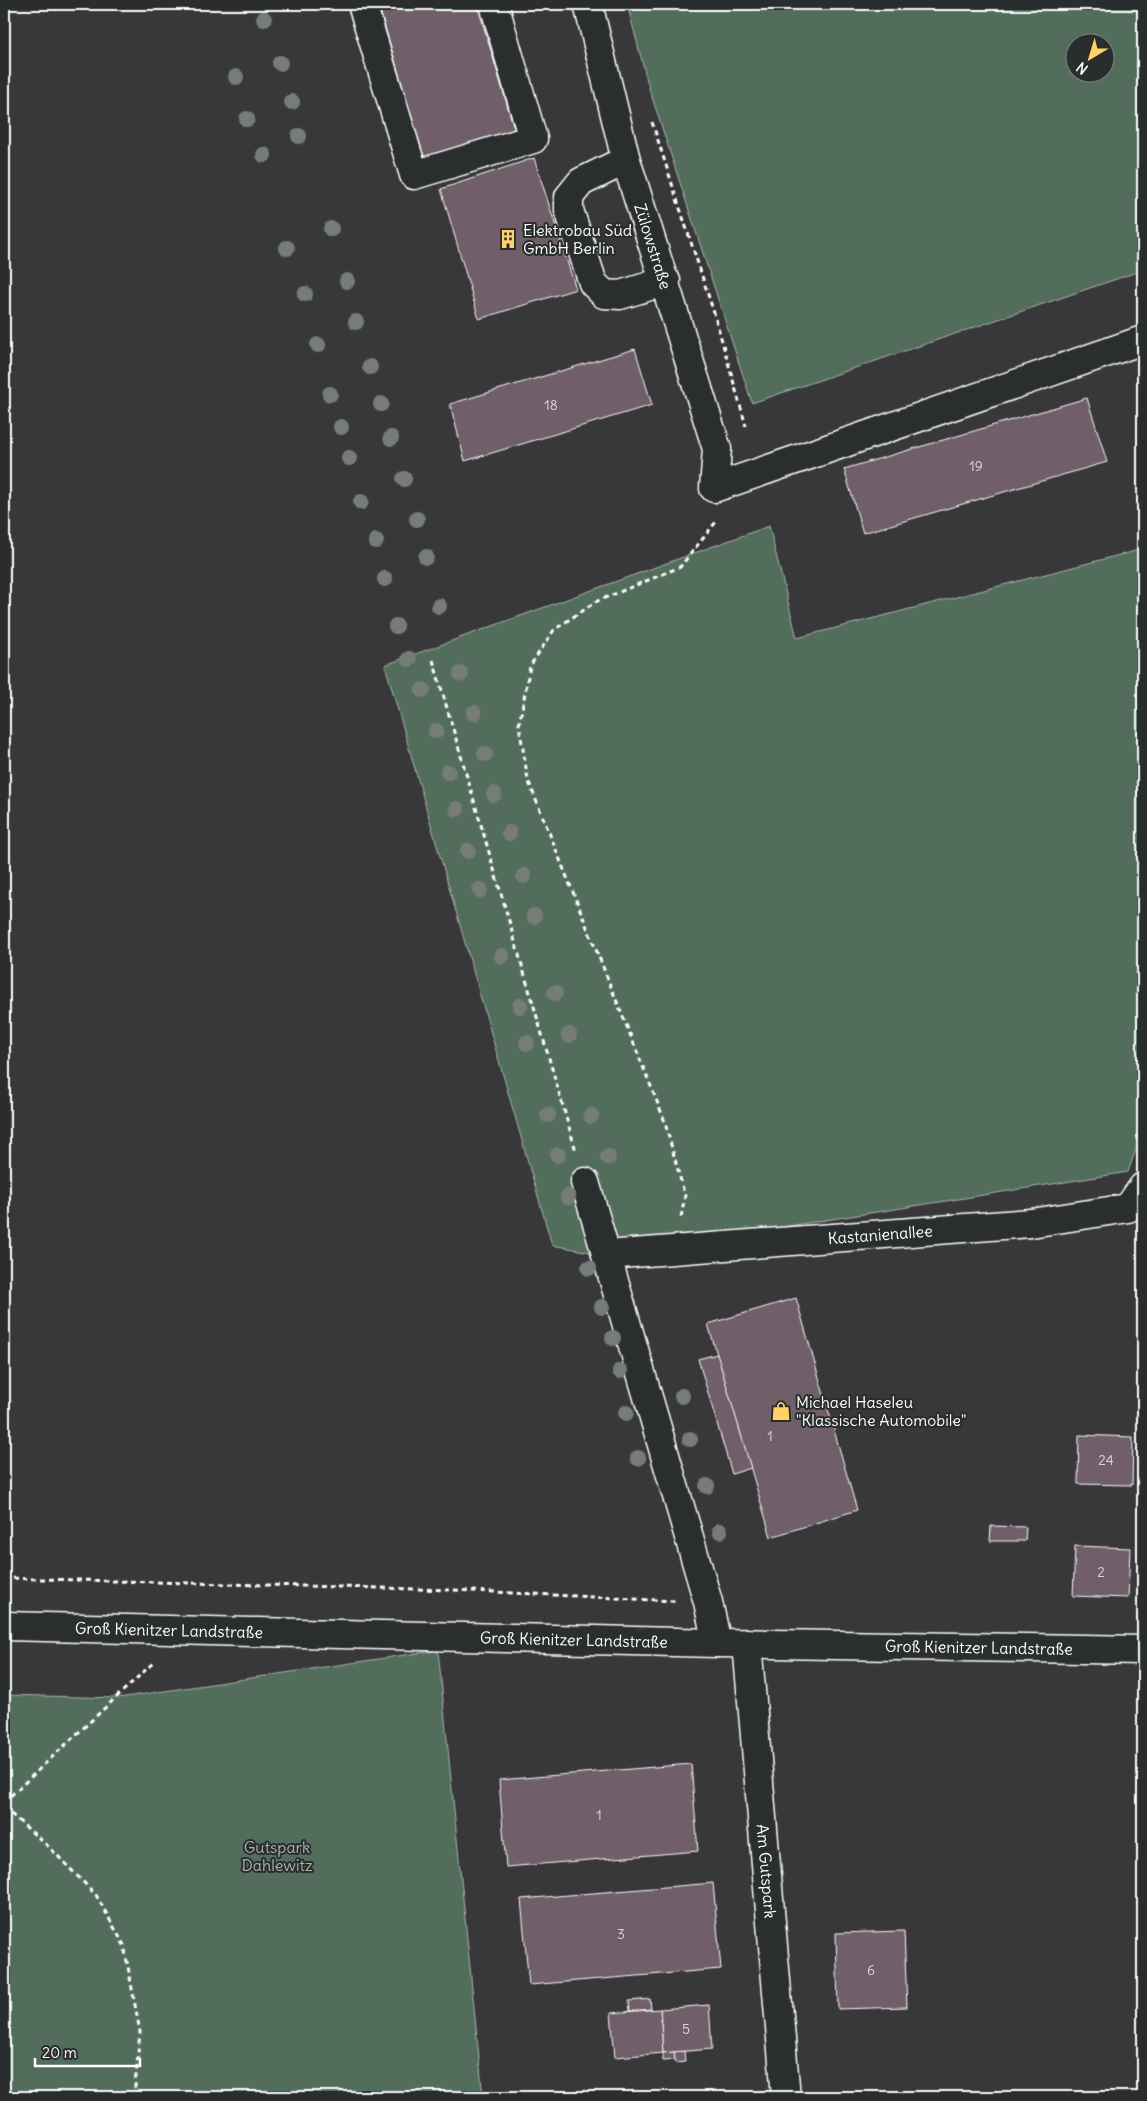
<svg xmlns="http://www.w3.org/2000/svg" width="1147" height="2101" font-family="Delius,sans-serif">
	<style>
		.green { fill: #536d5b; stroke: #a9b6ad; fill-rule: evenodd }
		.building { fill: #6f5e67; stroke: #fff }
		.lines { fill: none; stroke-linecap: round; stroke-linejoin: round }
		.minor-casing { stroke: #fff; stroke-width: 31 }
		.major-casing { stroke: #fff; stroke-width: 31 }
		.path { stroke: #fff; stroke-width: 3; stroke-dasharray: 5 4; stroke-linecap: butt }
		.minor { stroke: #2a2d2e; stroke-width: 28 }
		.major { stroke: #2a2d2e; stroke-width: 28 }
		.tree { fill: #767d79 }
		.labels { text-anchor: middle; stroke-width: 4; stroke-linejoin: round; paint-order: stroke }
		.number-label { font-size: 14px; fill: #dbd7d9 }
		.poi-label { font-size: 16px; fill: #fff; stroke: #2a2d2e; text-anchor: start }
		.street-label { font-size: 16px; fill: #fff; stroke: #2a2d2e }
		.park-label { font-size: 16px; fill: #a9b6ad; stroke: #2a2d2e }
	</style>
	<rect width="100%" height="100%" fill="#383739"/>
	<filter id="ink" filterUnits="userSpaceOnUse"><feTurbulence type="fractalNoise" baseFrequency=".02" numOctaves="2"/><feDisplacementMap in="SourceGraphic" scale="10" xChannelSelector="R" yChannelSelector="G"/><feConvolveMatrix kernelMatrix="1 2 1 2 8 2 1 2 1" color-interpolation-filters="sRGB"/></filter>
	<g filter="url(#ink)">
		<g class="green">
			<path d="M627,4H1143V270L752,403L649,88ZM1074,42H1104V72H1074Z"/>
			<polygon points="769,526 797,638 1143,549 1143,1129 1128,1172 606,1255 552,1245 385,665"/>
			<polygon points="438,1650 483,2097 4,2097 4,1695 118,1698"/>
		</g>
		<g class="building">
			<polygon points="378,4 477,4 515,131 424,158"/>
			<polygon points="534,158 576,289 479,319 441,189"/>
			<polygon points="635,349 652,405 465,461 450,404"/>
			<polygon points="1087,398 1107,462 863,533 844,469"/>
			<polygon points="796,1298 857,1510 771,1537 708,1324"/>
			<polygon points="717,1354 751,1468 732,1474 698,1359"/>
			<polygon points="1079,1435 1133,1437 1132,1485 1078,1484"/>
			<polygon points="991,1526 1026,1527 1025,1541 990,1541"/>
			<polygon points="1075,1546 1130,1548 1128,1598 1073,1596"/>
			<polygon points="691,1764 698,1851 506,1867 499,1780"/>
			<polygon points="713,1883 721,1969 529,1985 521,1899"/>
			<polygon points="904,1931 907,2007 838,2009 836,1933"/>
			<polygon points="650,1999 651,2009 630,2011 629,2001"/>
			<polygon points="709,2005 712,2049 663,2053 660,2009"/>
			<polygon points="660,2009 663,2053 615,2057 611,2013"/>
			<polygon points="684,2051 685,2062 675,2063 674,2052"/>
			<polygon points="674,2052 675,2060 663,2061 663,2053"/>
		</g>
		<g class="lines">
			<g class="minor-casing">
				<g id="minor">
					<polyline points="362,4 414,175 533,139 494,4"/>
					<path id="s1" d="M588,4L626,160L717,449L714,488L1143,340"/>
					<polyline points="626,160 581,182 569,197 569,210 593,283 604,294 620,295 666,281"/>
					<polyline points="585,1182 708,1602 717,1643"/>
					<path id="s2" d="M606,1255L1031,1223L1128,1208L1143,1187"/>
					<path id="s3" d="M747,1643L786,2097"/>
				</g>
			</g>
			<g class="major-casing">
				<g id="major">
					<path id="s4" d="M4,1626L717,1643L1143,1650"/>
				</g>
			</g>
			<g class="path">
				<polyline points="652,122 714,313 746,426"/>
				<polyline points="433,660 576,1151"/>
				<polyline points="681,1217 685,1196 664,1119 528,780 519,725 530,666 554,630 595,602 680,567 716,522 716,519"/>
				<polyline points="4,1578 453,1590 675,1601"/>
				<polyline points="4,1802 153,1663"/>
				<polyline points="4,1808 49,1847 96,1895 124,1945 140,2032 134,2097"/>
			</g>
			<use href="#minor" class="minor"/>
			<use href="#major" class="major"/>
		</g>
		<g class="tree">
			<circle cx="264" cy="19" r="8"/>
			<circle cx="280" cy="63" r="8"/>
			<circle cx="236" cy="77" r="8"/>
			<circle cx="292" cy="102" r="8"/>
			<circle cx="247" cy="119" r="8"/>
			<circle cx="299" cy="136" r="8"/>
			<circle cx="264" cy="155" r="8"/>
			<circle cx="331" cy="229" r="8"/>
			<circle cx="287" cy="248" r="8"/>
			<circle cx="347" cy="281" r="8"/>
			<circle cx="305" cy="294" r="8"/>
			<circle cx="356" cy="322" r="8"/>
			<circle cx="318" cy="345" r="8"/>
			<circle cx="370" cy="367" r="8"/>
			<circle cx="330" cy="394" r="8"/>
			<circle cx="381" cy="404" r="8"/>
			<circle cx="341" cy="427" r="8"/>
			<circle cx="391" cy="438" r="8"/>
			<circle cx="349" cy="458" r="8"/>
			<circle cx="404" cy="479" r="8"/>
			<circle cx="361" cy="502" r="8"/>
			<circle cx="417" cy="519" r="8"/>
			<circle cx="376" cy="541" r="8"/>
			<circle cx="426" cy="557" r="8"/>
			<circle cx="385" cy="579" r="8"/>
			<circle cx="439" cy="606" r="8"/>
			<circle cx="396" cy="626" r="8"/>
			<circle cx="409" cy="659" r="8"/>
			<circle cx="461" cy="674" r="8"/>
			<circle cx="423" cy="690" r="8"/>
			<circle cx="474" cy="713" r="8"/>
			<circle cx="436" cy="731" r="8"/>
			<circle cx="485" cy="754" r="8"/>
			<circle cx="448" cy="772" r="8"/>
			<circle cx="494" cy="794" r="8"/>
			<circle cx="457" cy="809" r="8"/>
			<circle cx="509" cy="833" r="8"/>
			<circle cx="468" cy="851" r="8"/>
			<circle cx="524" cy="876" r="8"/>
			<circle cx="480" cy="890" r="8"/>
			<circle cx="534" cy="916" r="8"/>
			<circle cx="502" cy="956" r="8"/>
			<circle cx="555" cy="993" r="8"/>
			<circle cx="520" cy="1006" r="8"/>
			<circle cx="569" cy="1035" r="8"/>
			<circle cx="527" cy="1043" r="8"/>
			<circle cx="548" cy="1115" r="8"/>
			<circle cx="591" cy="1116" r="8"/>
			<circle cx="558" cy="1155" r="8"/>
			<circle cx="608" cy="1157" r="8"/>
			<circle cx="568" cy="1197" r="8"/>
			<circle cx="589" cy="1268" r="8"/>
			<circle cx="602" cy="1307" r="8"/>
			<circle cx="613" cy="1338" r="8"/>
			<circle cx="620" cy="1371" r="8"/>
			<circle cx="682" cy="1396" r="8"/>
			<circle cx="626" cy="1413" r="8"/>
			<circle cx="690" cy="1439" r="8"/>
			<circle cx="638" cy="1458" r="8"/>
			<circle cx="707" cy="1486" r="8"/>
			<circle cx="720" cy="1531" r="8"/>
		</g>
	</g>
	<defs>
		<g id="building-bare" transform="scale(1.5)"><path d="M-4-6H4V6H1V3H-1V6H-4ZM-2.5-4.3h1.7v1.8h-1.7ZM.8-4.3h1.7v1.8H.8ZM-2.5-1h1.7V.8h-1.7ZM.8-1h1.7V.8H.8Z" fill="#ffd166" stroke="#2a2d2e" stroke-width="2.5" paint-order="stroke"/></g>
		<g id="shop-bare" transform="scale(1.5)"><path d="M-5-2.5h2.3a2.7 3.5 0 0 1 5.4 0H5L5.5 6h-11ZM-1.5-2.5h3a1.5 2.3 0 0 0-3 0Z" fill="#ffd166" stroke="#2a2d2e" stroke-width="2.5" paint-order="stroke"/></g>
	</defs>
	<g fill-rule="evenodd">
		<use href="#building-bare" x="508" y="239"/>
		<use href="#shop-bare" x="781" y="1411"/>
	</g>
	<g class="labels">
		<g class="number-label">
			<text x="551" y="410">18</text>
			<text x="976" y="471">19</text>
			<text x="770" y="1441">1</text>
			<text x="1106" y="1465">24</text>
			<text x="1101" y="1577">2</text>
			<text x="599" y="1820">1</text>
			<text x="621" y="1939">3</text>
			<text x="871" y="1975">6</text>
			<text x="686" y="2034">5</text>
		</g>
		<g class="poi-label">
			<text x="523" y="236">Elektrobau Süd<tspan x="523" dy="18">GmbH Berlin</tspan></text>
			<text x="796" y="1408">Michael Haseleu<tspan x="796" dy="18">"Klassische Automobile"</tspan></text>
		</g>
		<g class="street-label">
			<text dy="6" stroke="none"><textPath href="#s1" startOffset="251">Zülowstraße</textPath></text>
			<text dy="6" stroke="none"><textPath href="#s2" startOffset="275">Kastanienallee</textPath></text>
			<text dy="6" stroke="none"><textPath href="#s4" startOffset="165">Groß Kienitzer Landstraße</textPath></text>
			<text dy="6" stroke="none"><textPath href="#s4" startOffset="570">Groß Kienitzer Landstraße</textPath></text>
			<text dy="6" stroke="none"><textPath href="#s4" startOffset="975">Groß Kienitzer Landstraße</textPath></text>
			<text dy="6" stroke="none"><textPath href="#s3" startOffset="229">Am Gutspark</textPath></text>
		</g>
		<g class="park-label">
			<text x="277" y="1853">Gutspark<tspan x="277" dy="18">Dahlewitz</tspan></text>
		</g>
	</g>
	<rect width="1147" height="2101" fill="none" stroke="#2a2d2e" stroke-width="20"/>
	<rect x="10" y="10" width="1127" height="2081" fill="none" stroke="#fff" stroke-width="2" filter="url(#ink)"/>
	<g transform="translate(1090 58) rotate(218)"><circle r="24" fill="#2a2d2e" stroke="#7f8182"/>
	<path d="M0-4L9 19L0 12L-9 19Z" fill="#ffd166"/>
	<text y="-8" font-size="14" font-weight="bold" text-anchor="middle" fill="#ffffff">N</text>
	</g>
	<path d="M35 2058v8h105v-8" fill="none" stroke="#ffffff" stroke-width="2.5"/>
	<text x="42" y="2058" font-size="15" fill="#ffffff" stroke="#2a2d2e" stroke-width="4" paint-order="stroke">20 m</text>
</svg>
